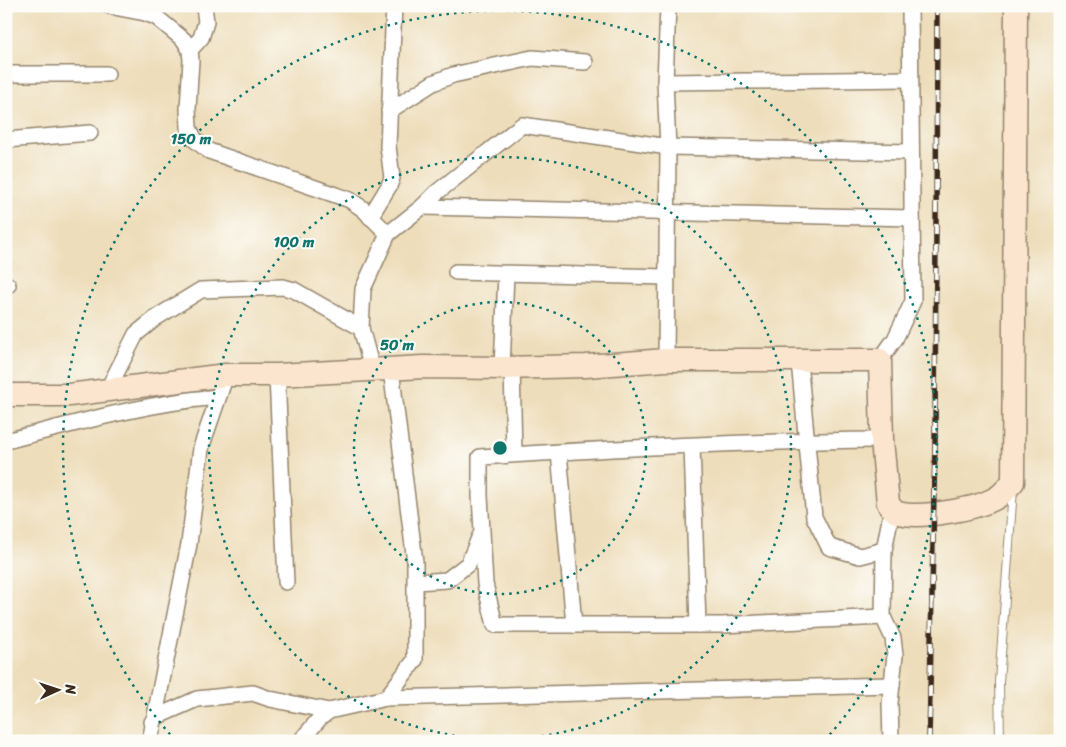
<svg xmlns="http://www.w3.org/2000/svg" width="1066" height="747" font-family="Sriracha,sans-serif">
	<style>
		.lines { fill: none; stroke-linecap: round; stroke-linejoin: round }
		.lane-casing { stroke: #94846c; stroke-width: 10 }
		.street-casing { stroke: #94846c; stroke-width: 18 }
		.secondary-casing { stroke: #94846c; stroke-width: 25 }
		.lane { stroke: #fff; stroke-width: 8 }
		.street { stroke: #fff; stroke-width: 15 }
		.secondary { stroke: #fbe5cf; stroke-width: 22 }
		.rail-casing { stroke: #3b2a1e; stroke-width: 5.5 }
		.rail { stroke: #fdfcf7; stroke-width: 4; stroke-dasharray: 11; stroke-linecap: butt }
		.ring { fill: none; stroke: #0f766e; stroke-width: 2.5; stroke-dasharray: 2.5 5 }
		.centre { fill: #0f766e; stroke: #fdfcf7; stroke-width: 2.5 }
		.ring-label { font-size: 15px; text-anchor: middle; font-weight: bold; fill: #0f766e; stroke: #fdfcf7; stroke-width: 4; stroke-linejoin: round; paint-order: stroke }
	</style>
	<rect width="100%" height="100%" fill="#fdfcf7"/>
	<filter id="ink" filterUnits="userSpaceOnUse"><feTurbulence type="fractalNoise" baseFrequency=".02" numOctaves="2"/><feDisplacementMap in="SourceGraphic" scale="10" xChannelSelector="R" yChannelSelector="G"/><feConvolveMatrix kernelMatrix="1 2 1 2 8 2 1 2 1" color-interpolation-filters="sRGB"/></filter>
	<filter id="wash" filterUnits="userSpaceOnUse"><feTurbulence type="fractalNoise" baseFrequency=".0096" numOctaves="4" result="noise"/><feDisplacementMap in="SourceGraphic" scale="20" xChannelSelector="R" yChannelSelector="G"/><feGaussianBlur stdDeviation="1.12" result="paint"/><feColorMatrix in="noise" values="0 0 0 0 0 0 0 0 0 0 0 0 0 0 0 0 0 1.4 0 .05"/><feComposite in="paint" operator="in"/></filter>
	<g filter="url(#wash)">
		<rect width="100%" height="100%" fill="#edddba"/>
	</g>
	<g filter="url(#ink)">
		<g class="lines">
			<g class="lane-casing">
				<polyline id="lane" points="1000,741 999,682 1013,489"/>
			</g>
			<g class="street-casing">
				<g id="street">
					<polyline points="109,6 145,13 156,17 184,40 190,50 191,60 188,109 189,128 195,140 209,151 350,200 363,209 388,234"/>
					<polyline points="190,50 201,38 206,22 204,6"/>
					<polyline points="6,74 107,74"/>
					<polyline points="665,82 910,79"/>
					<polyline points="389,111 433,83 453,75 532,58 585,62"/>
					<polyline points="6,140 90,133"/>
					<polyline points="422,207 912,218"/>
					<polyline points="370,217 389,186 392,178 388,146 394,6"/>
					<polyline points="456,272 667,277"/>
					<polyline points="6,285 8,285"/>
					<polyline points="666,360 668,147 665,82 668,6"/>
					<polyline points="880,360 895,339 913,301 910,6"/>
					<polyline points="799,361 814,517 829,547 860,556 884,550"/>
					<polyline points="512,366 514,454"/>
					<polyline points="502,368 506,274"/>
					<polyline points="372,369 361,328 363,289 388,234 422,207 436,193 522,125 668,147 911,152"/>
					<polyline points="277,375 286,582"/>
					<polyline points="107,391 136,334 157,317 201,290 283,287 294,290 361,328"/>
					<path d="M882,440C748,441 614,448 480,457V496L485,584L495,625H722L883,617"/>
					<path d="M6,441C77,423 146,403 218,397"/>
					<polyline points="692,446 698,625"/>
					<polyline points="559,452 574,625"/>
					<polyline points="416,582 447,580 468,564 480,536"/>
					<polyline points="386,698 415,660 415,562 391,369"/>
					<polyline points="152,722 156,717 197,699 253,693 270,699 329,711"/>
					<polyline points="150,741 189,544 201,448 226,375"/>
					<polyline points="303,741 303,738 320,718 329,711 386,698 892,685"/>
					<polyline points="891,741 890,703 895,655 893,638 883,617 884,550 892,509"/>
				</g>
			</g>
			<g class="secondary-casing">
				<path id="secondary" d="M6,395H69L226,375H277L423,367L502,368L586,366L666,360H880L882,440L888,503C891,508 894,512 899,513C920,519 977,509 996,498C1002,495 1008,487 1013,482L1016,6"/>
			</g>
			<use href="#lane" class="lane"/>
			<use href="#street" class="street"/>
			<use href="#secondary" class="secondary"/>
			<g class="rail-casing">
				<polyline id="rail" points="929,741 935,443 937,6"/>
			</g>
			<use href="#rail" class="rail"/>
		</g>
	</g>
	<g class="ring">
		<circle cx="500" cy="448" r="146"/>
		<circle cx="500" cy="448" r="291"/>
		<path d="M175 740A437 437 0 1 1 825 740"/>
	</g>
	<circle cx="500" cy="448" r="8" class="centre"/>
	<g class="ring-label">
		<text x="191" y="144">150 m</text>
		<text x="294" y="247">100 m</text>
		<text x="397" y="350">50 m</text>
	</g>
	<rect width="1066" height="747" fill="none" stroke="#fdfcf7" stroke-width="25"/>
	<g transform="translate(58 690) rotate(87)" stroke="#fdfcf7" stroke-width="4" paint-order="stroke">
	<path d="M0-4L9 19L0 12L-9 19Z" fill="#3b2a1e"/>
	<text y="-8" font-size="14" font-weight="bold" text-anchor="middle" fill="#3b2a1e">N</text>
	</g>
</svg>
